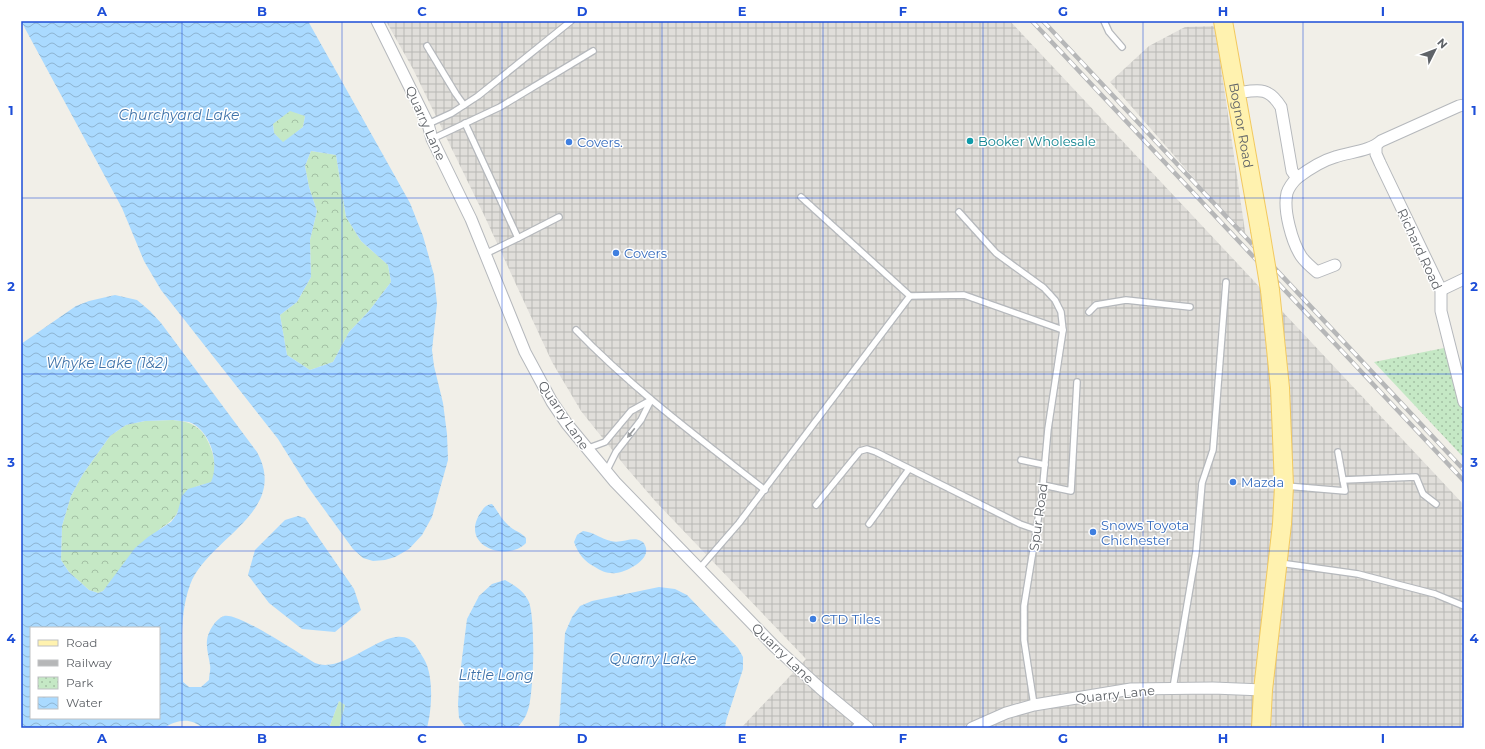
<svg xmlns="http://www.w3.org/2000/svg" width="1485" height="749" font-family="Montserrat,sans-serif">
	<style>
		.industrial { fill: url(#industrial-grid) }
		.grass { fill: #c5e8c5 }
		.forest { fill: url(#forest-crowns) }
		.park { fill: url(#park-dots) }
		.water { fill: url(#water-waves); fill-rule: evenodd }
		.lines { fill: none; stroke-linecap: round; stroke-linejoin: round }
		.lane-casing { stroke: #b5b8bc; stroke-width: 8 }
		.street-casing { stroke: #b5b8bc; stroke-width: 13 }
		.primary-casing { stroke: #f2c960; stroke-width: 20 }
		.lane { stroke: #fff; stroke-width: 5.5 }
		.street { stroke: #fff; stroke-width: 11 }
		.primary { stroke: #fff2af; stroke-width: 18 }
		.rail-casing { stroke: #b6b7b8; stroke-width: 4.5 }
		.rail { stroke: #fff; stroke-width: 3; stroke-dasharray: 9; stroke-linecap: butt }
		.primary-bridge-casing { stroke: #f2c960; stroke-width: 20; stroke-linecap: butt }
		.primary-bridge { stroke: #fff2af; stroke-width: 18 }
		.oneway { fill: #979a9d }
		.grid { fill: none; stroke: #1d4ed8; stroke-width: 1; stroke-opacity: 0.55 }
		.culture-dot { fill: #0f9aa8; stroke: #fff; stroke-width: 1.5 }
		.shop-dot { fill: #3f7fe0; stroke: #fff; stroke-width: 1.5 }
		.labels { text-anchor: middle; stroke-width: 3; stroke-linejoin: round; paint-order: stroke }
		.street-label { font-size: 13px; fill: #5f6368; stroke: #fff }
		.culture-label { font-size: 13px; fill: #0d838f; stroke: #fff; text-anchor: start }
		.shop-label { font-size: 13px; fill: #366cbe; stroke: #fff; text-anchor: start }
		.water-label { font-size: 14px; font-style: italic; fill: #4174aa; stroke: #fff }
		.neatline { fill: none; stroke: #1d4ed8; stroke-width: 1.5 }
		.grid-label { font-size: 13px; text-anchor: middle; font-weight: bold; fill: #1d4ed8 }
	</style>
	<defs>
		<pattern id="industrial-grid" width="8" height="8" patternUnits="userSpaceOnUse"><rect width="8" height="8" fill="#e0deda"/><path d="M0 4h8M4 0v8" fill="none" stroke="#b9b8b5"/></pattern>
		<pattern id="forest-crowns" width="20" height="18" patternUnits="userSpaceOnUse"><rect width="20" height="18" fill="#c5e8c5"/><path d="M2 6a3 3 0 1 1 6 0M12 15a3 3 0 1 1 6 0" fill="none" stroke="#a3c0a4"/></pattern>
		<pattern id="park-dots" width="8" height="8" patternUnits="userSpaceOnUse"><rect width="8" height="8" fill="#c5e8c5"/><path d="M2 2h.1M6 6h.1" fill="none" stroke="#a3c0a4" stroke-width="1.8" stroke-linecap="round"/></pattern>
		<pattern id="water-waves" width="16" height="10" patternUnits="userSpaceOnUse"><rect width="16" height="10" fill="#aadaff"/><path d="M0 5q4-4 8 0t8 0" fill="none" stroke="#8eb4d2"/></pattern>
	</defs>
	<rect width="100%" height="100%" fill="#f1efe8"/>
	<g class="industrial">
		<polygon points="386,21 1010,21 1464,505 1464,728 741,728 806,659 656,502 625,466 581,411 552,362 484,215 413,69"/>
		<polygon points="1215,26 1246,238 1110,82 1149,46 1185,27"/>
	</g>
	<polygon class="grass" points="339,701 345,705 339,728 329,728"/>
	<g class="forest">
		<polygon points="290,110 305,116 303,127 283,143 274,133 273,124"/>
		<polygon points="311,151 336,155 346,217 361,241 388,265 391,282 369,311 349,332 333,362 310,370 287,355 280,315 297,302 311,277 310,240 317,211 309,187 305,166"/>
		<path d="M173,420C182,421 191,422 199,429C210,438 220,468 212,481C209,486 203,483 198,486C192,488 187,493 182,496C180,513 174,520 160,529L103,591L98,593L89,590L69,572L61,560L62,526L71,496L83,474L110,436L126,425L145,421Z"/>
	</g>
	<polygon class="park" points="1444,348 1447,350 1464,413 1464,458 1374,362"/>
	<g class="water">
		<path d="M21,21H308L410,203L423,236L434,275L437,304L432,350L434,366L443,403L447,434L448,460L432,517L422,535L409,549L395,557L385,560L373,561L363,558L353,549L308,487L278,439L161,290L144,261L122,208ZM290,111L305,116L303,127L283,142L274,133L273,124ZM311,151L336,155L346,217L361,241L388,265L391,282L369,311L349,332L333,362L310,370L287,355L280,315L297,302L311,277L310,240L317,211L309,187L305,166Z"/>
		<path d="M115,295L137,300L150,311L161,323L257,452C290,513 207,538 190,585C179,615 182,651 183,682L189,687H201L209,680C209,675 211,670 210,665C209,657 206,648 207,640C208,632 215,619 224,616C238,612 300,654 315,663C345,675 384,626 409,639C415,642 420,653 424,659C434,676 432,709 427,728H339L345,705L339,701L329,728H202C191,717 176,720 164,728H21V344L76,306L89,301ZM173,420C178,421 184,421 189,422C210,430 220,462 211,482L188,489L182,496L177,514L171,522L148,537L135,548L103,591L98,593L89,590L69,572L61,560L62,526L71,496L83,474L110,436L126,425L145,421ZM31,628H159V718H31Z"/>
		<path d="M492,504C498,511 501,519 508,525C514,531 521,532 526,538V543C508,562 461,547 479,515C483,509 485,505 492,504Z"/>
		<polygon points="298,516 305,518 354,589 361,610 335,632 302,629 269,603 248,575 255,550 285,520"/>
		<path d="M583,531C594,532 601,539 611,541C621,544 633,536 641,541C644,542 645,545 646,548C649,561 626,572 616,573C608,574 601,571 595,567C585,562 578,554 574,542L577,535Z"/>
		<path d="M505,580C514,585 523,590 528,600C536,614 534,693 528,710C526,717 522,722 517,728H466L459,718L458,704L460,674L467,619L479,596L492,584Z"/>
		<polygon points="659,587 675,589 687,595 738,648 743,657 743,669 726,721 725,728 559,728 565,633 572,617 580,606 592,601"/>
	</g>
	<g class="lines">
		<g class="lane-casing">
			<g id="lane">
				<polyline points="1104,21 1109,32 1122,47"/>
				<polyline points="427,46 456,94 464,105"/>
				<polyline points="465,123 518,238 485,254"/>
				<polyline points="428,124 452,113 478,96 571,21"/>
				<polyline points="432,139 500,107 593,51"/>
				<polyline points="959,212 996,253 1044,288 1055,300 1061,312 1063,330 1048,429 1042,495 1024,606 1024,640 1034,705"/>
				<polyline points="518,238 559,217"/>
				<polyline points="910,296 964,295 1063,330"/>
				<polyline points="1089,312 1096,305 1126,300 1190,307"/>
				<path d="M576,330C634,390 700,439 765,490"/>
				<polyline points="586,449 605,442 631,411 651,400"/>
				<polyline points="1021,460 1045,465"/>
				<polyline points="606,472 616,452 641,420 651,400"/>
				<polyline points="1343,480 1416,477 1423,494 1436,504"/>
				<polyline points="1043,485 1071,491 1077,382"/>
				<polyline points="1286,486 1345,491 1338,452"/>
				<polyline points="816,505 860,451 867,449 876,452 1020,524 1037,530"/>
				<polyline points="869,524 909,469"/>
				<polyline points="1280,563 1358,574 1435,594 1464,606"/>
				<polyline points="699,569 739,523 910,296 801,197"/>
				<polyline points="1173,688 1196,552 1202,483 1213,450 1226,282"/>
				<polyline points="854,728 860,722"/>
			</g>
		</g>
		<g class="street-casing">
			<g id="street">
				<polyline points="377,21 428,124 432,139 471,219 525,352 552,402 567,424 615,482 775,647 821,689 868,728"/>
				<path d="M1236,93C1258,90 1268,86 1281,107L1292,171L1297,178C1309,169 1321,161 1335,157C1350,152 1370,151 1381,141L1459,106L1464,105"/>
				<polyline points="1376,146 1376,154 1380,163 1441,290 1441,311 1464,402"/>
				<path d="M1297,178C1293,182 1289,187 1287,193C1283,210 1292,242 1301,256C1305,262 1311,267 1317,272L1335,265"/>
				<polyline points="1441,290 1464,279"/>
				<polyline points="972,728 1006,713 1034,705 1131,689 1213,688 1263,690"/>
			</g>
		</g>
		<g class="primary-casing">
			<g id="primary">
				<path id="s1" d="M1223,21L1260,230"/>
				<polyline points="1261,728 1263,690 1282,524 1284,486 1280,388 1270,290"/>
			</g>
		</g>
		<use href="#lane" class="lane"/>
		<use href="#street" class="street"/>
		<use href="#primary" class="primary"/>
		<g class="rail-casing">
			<g id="rail">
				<polyline points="1032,21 1464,481"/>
				<polyline points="1043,21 1464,470"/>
			</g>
		</g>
		<use href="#rail" class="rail"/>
		<g class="primary-bridge-casing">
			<polyline id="primary-bridge" points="1260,230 1270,290"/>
		</g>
		<use href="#primary-bridge" class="primary-bridge"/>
	</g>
	<defs><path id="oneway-solid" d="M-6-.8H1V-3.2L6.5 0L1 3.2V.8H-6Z"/></defs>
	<use class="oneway" href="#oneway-solid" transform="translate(631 433) rotate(129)"/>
	<path class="grid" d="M182,21V728M342,21V728M502,21V728M662,21V728M823,21V728M983,21V728M1143,21V728M1303,21V728M21,198H1464M21,374H1464M21,551H1464"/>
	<circle class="culture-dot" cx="970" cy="141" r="4"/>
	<g class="shop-dot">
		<circle cx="569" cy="142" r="4"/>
		<circle cx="616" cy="253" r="4"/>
		<circle cx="1233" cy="482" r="4"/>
		<circle cx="1093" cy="532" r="4"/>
		<circle cx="813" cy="619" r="4"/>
	</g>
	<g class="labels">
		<g class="street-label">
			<text transform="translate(426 123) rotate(66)" y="5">Quarry Lane</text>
			<text dy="5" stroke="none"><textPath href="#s1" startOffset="106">Bognor Road</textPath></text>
			<text transform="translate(1420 249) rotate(65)" y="5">Richard Road</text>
			<text transform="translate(564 415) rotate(56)" y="5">Quarry Lane</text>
			<text transform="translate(1038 517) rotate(-82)" y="5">Spur Road</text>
			<text transform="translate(783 653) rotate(44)" y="5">Quarry Lane</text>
			<text transform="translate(1115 694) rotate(-6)" y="5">Quarry Lane</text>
		</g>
		<g class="culture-label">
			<text x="978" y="146">Booker Wholesale</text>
		</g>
		<g class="shop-label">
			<text x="577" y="147">Covers.</text>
			<text x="624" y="258">Covers</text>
			<text x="1241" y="487">Mazda</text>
			<text x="1101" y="530">Snows Toyota<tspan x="1101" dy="15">Chichester</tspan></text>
			<text x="821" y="624">CTD Tiles</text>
		</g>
		<g class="water-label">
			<text x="179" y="120">Churchyard Lake</text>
			<text x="107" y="368">Whyke Lake (1&amp;2)</text>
			<text x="653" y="664">Quarry Lake</text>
			<text x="496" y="680">Little Long</text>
		</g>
	</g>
	<rect width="1485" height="749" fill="none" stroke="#ffffff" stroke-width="44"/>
	<rect x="30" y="627" width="130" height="92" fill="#ffffff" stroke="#bfc1c3"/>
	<rect x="38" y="640" width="20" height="6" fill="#fff2af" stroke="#bfc1c3"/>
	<text x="66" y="647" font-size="12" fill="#5f6368">Road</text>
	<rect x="38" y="660" width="20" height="6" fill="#b6b7b8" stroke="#bfc1c3"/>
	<text x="66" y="667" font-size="12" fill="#5f6368">Railway</text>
	<rect x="38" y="677" width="20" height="12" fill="url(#park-dots)" stroke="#bfc1c3"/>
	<text x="66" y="687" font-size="12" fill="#5f6368">Park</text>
	<rect x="38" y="697" width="20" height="12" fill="url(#water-waves)" stroke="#bfc1c3"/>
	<text x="66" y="707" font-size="12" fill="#5f6368">Water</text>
	<g transform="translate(1435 50) rotate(48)" stroke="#ffffff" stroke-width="3" paint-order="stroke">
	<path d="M0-3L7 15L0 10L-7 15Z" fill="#5f6368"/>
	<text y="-6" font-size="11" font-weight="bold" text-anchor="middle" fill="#5f6368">N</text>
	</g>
	<rect x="22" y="22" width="1441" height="705" class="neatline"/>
	<g class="grid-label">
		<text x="102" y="16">A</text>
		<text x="262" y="16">B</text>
		<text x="422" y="16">C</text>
		<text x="582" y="16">D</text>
		<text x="742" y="16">E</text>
		<text x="903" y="16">F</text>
		<text x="1063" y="16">G</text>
		<text x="1223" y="16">H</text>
		<text x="1383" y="16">I</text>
		<text x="11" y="115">1</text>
		<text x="1474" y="115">1</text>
		<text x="11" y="291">2</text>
		<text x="1474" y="291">2</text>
		<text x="11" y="467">3</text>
		<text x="1474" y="467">3</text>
		<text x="11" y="643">4</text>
		<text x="1474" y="643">4</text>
		<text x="102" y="743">A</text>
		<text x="262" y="743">B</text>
		<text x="422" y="743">C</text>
		<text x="582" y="743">D</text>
		<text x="742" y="743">E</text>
		<text x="903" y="743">F</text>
		<text x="1063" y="743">G</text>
		<text x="1223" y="743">H</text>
		<text x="1383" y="743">I</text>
	</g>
</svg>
